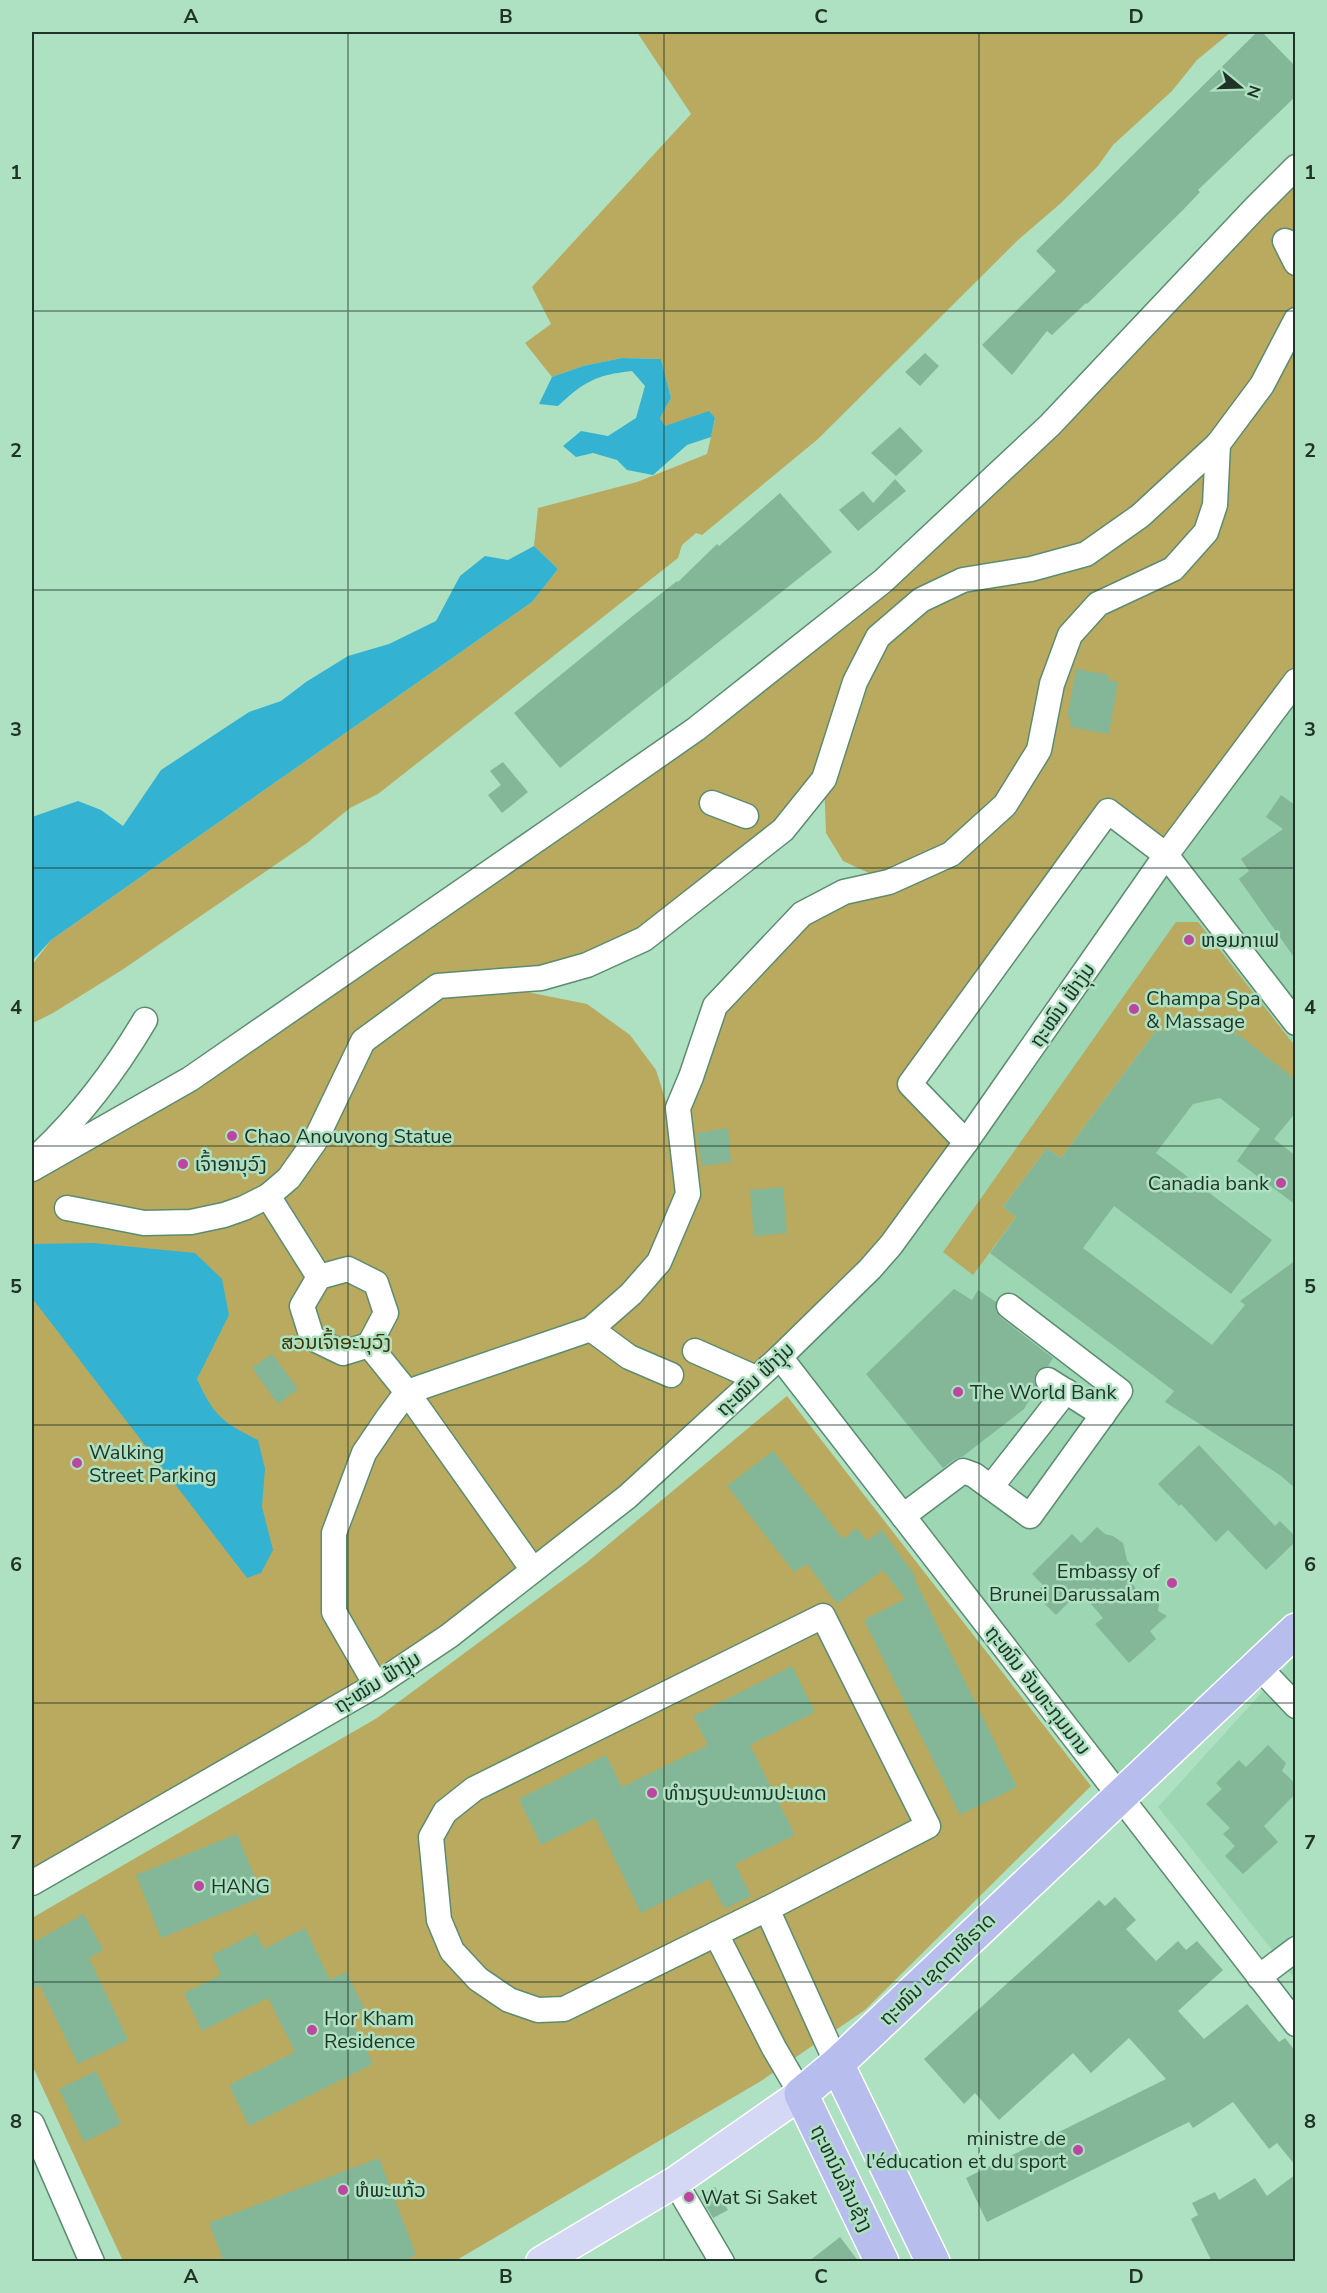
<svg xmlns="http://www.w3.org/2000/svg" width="1327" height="2293" font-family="'Nunito Sans','Noto Sans Lao',sans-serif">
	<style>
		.built { fill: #9cd6b3 }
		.green { fill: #b9aa5f; fill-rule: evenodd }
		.water { fill: #34b2d1 }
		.building { fill: #84b698 }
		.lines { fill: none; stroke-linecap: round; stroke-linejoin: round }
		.minor-casing { stroke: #5c8c70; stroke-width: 27 }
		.major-casing { stroke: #fff; stroke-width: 33 }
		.highway-casing { stroke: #fff; stroke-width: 36 }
		.minor { stroke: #fff; stroke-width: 24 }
		.major { stroke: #d4d8f5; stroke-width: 30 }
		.highway { stroke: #b7beee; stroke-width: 33 }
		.grid { fill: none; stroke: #1f3327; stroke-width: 1.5; stroke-opacity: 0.55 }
		.poi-dot { fill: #bc47a0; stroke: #aee1c2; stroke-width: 2 }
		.labels { text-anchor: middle; stroke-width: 5; stroke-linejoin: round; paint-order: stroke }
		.poi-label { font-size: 20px; fill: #1f3327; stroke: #aee1c2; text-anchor: start }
		.street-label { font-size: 20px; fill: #1f3327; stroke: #aee1c2 }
		.park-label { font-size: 20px; fill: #3d3400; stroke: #aee1c2 }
		.neatline { fill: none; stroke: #1f3327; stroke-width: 2 }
		.grid-label { font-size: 20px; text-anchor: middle; font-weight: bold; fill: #1f3327 }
	</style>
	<rect width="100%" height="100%" fill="#aee1c2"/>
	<g class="built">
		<polygon points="1295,681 1295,1630 1119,1796 780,1357 870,1270"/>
		<polygon points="1295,1656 1295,1979 1158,1807"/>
	</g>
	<g class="green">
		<polygon points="637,32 1231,32 1197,60 1172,91 1113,145 1098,166 1061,203 1018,240 818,439 702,535 696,533 682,545 678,558 378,794 350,808 307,843 122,970 53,1013 33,1023 32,1026 32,965 51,940 532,602 558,569 534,546 538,508 637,482 707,454 715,419 665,426 660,418 671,398 661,359 622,358 583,366 552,377 525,343 551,324 532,287 691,114"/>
		<path d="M1295,167V681L1166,855L1109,811L910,1083L966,1142L870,1269L449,1636L32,1883V1169L190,1079L883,581ZM824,780L826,833L843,861L888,882L802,914L715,1006L668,1108L656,1070L630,1035L587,1004L522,991L644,939Z"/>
		<polygon points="1176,922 1198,922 1295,1046 1295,1080 1221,1021 1155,1032 1061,1158 1047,1148 1003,1207 1016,1217 973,1275 943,1252"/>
		<polygon points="787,1396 1091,1786 865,2010 761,2081 455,2261 123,2261 32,2065 32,1918 377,1718 586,1563"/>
	</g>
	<g class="water">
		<path d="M622,358L661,359L671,398L660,418L665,426L709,411L715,418L711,437L687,445L653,475L627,470L617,460L593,453L576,457L563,446L581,431L608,436L636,418L645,386L632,371C596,375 585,381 558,406L539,404L552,377L583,366Z"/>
		<polygon points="534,546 558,569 532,602 51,940 32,961 32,817 78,801 101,810 123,826 161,770 249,712 281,701 306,682 348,656 389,644 436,621 460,576 485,556 508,560"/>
		<path d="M93,1243L195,1253L222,1279L229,1315L197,1379C214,1416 222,1422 258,1440L265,1469L262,1507L273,1550L261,1573L247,1578L32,1298V1244Z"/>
	</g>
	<g class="building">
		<polygon points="1257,32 1262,32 1296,67 1296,96 1198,190 1200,192 1183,210 1087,304 1086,303 1052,335 1047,331 1012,375 982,345 1056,271 1036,251"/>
		<polygon points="925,353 939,366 920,386 905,372"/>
		<polygon points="900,427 923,451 896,476 871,453"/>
		<polygon points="895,479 906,491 858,531 839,510 863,491 873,503"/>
		<polygon points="780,493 832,552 560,768 514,713 634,615 677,581 678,582 717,544 719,546 740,528"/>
		<polygon points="1076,669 1109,675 1108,680 1118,682 1109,734 1070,727 1071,718 1067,718"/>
		<polygon points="503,762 528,792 502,813 488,795 501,785 490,771"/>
		<polygon points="1281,795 1295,805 1296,960 1239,879 1249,871 1241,859 1283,829 1266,817"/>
		<polygon points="1221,1021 1296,1080 1296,1112 1274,1139 1296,1156 1296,1205 1237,1161 1260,1129 1220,1098 1193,1104 1156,1153 1272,1240 1231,1294 1114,1206 1083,1248 1212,1345 1245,1305 1240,1301 1296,1260 1296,1489 1280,1475 1165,1402 1174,1391 990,1253 1016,1217 1003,1207 1047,1148 1061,1158 1155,1032"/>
		<polygon points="728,1128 731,1162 702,1166 697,1133"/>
		<polygon points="783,1187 787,1233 754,1236 750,1190"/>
		<polygon points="954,1289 972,1300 978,1290 996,1302 996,1311 1000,1317 1053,1358 1048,1366 1041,1368 1036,1373 1034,1380 1036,1388 1024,1409 962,1457 955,1459 943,1468 866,1374"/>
		<polygon points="272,1354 298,1389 278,1404 252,1368"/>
		<polygon points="1199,1445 1275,1526 1280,1521 1296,1537 1296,1541 1266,1570 1228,1530 1216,1542 1181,1504 1179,1506 1158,1484"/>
		<polygon points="773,1451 843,1539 857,1528 867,1541 882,1530 916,1577 914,1578 1017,1787 960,1815 864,1620 905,1599 883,1570 837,1604 807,1564 794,1572 727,1486"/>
		<polygon points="1097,1527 1105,1534 1113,1536 1123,1543 1127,1560 1132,1567 1124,1573 1142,1597 1152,1595 1159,1602 1158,1611 1167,1616 1150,1631 1156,1639 1129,1663 1095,1624 1103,1618 1080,1591 1056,1615 1035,1594 1043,1585 1032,1574 1072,1534 1081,1543"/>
		<polygon points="792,1666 815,1712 750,1745 795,1835 735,1864 751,1896 725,1909 709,1879 641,1913 595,1818 541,1845 519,1799 606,1755 622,1787 708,1745 693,1716"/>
		<polygon points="1268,1745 1286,1763 1282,1771 1296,1784 1296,1793 1264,1826 1278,1842 1243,1874 1225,1856 1235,1846 1223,1834 1230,1828 1206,1804 1222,1789 1216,1783 1239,1760 1246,1767"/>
		<polygon points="237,1834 263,1897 161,1938 136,1875"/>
		<polygon points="1115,1897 1136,1920 1126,1929 1156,1961 1178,1941 1186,1950 1197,1941 1223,1970 1178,2011 1204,2039 1247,2004 1279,2042 1285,2038 1296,2052 1296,2166 1277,2143 1269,2149 1233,2102 1193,2128 1189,2122 987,2222 966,2178 1166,2079 1129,2038 1091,2073 1073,2053 999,2120 975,2093 964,2104 924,2059 1099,1900 1105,1906"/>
		<polygon points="84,1914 103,1950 89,1958 128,2040 78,2064 40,1985 32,1989 32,1943"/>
		<polygon points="305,1928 330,1980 346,1972 364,2008 349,2016 373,2064 249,2126 229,2085 295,2052 268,1998 202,2031 184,1993 221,1975 212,1955 256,1933 264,1949"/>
		<polygon points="96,2071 121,2124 84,2142 59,2089"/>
		<polygon points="379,2158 416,2255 399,2262 224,2262 209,2223"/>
		<polygon points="1296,2174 1296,2262 1212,2262 1191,2219 1198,2215 1192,2203 1215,2192 1219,2200 1255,2178 1267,2196"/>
		<polygon points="715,2187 728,2210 713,2218 700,2196"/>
		<polygon points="840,2237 859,2262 808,2262"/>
	</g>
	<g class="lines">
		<g class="minor-casing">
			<g id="minor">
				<polyline points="1296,245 1285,241 1296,263"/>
				<polyline points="712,803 746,816"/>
				<polyline points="966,1142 910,1084 1108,811 1166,855 1296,1023"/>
				<path d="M42,1152C82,1114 117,1067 145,1020"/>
				<polyline points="32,1169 190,1079 571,816 696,729 883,581 1050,425 1255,208 1296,167"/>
				<polyline points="268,1196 319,1277"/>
				<polyline points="67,1208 144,1223 191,1222 224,1215 244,1208 268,1196 289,1178 315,1141 363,1041 438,986 541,978 587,965 644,939 783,830 824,779 855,682 878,637 921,600 963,580 1031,569 1086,554 1140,516 1218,444"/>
				<polygon points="348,1269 376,1283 386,1313 369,1345 343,1353 312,1338 302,1306 319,1277"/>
				<polyline points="591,1329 629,1357 671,1375"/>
				<polyline points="369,1345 407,1392 533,1570"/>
				<polyline points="695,1351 756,1378"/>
				<polyline points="780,1357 1296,2024"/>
				<polyline points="1048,1380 1103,1415"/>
				<polyline points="991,1487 1066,1391"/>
				<polyline points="903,1516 963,1471 974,1475 1030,1516 1120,1391 1009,1306"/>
				<polygon points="823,1616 928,1826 767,1909 564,2009 538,2010 509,2000 478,1979 452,1951 439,1920 431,1837 445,1812 474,1789"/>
				<polyline points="1258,1666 1296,1706"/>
				<polyline points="376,1685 334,1612 334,1533 364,1453 387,1419 407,1392 591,1329 631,1294 659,1262 688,1194 678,1108 691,1077 715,1006 802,914 844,892 889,882 951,854 1005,805 1039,750 1052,684 1070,635 1098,604 1173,569 1206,532 1215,505 1218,444 1262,385 1296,320"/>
				<polyline points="32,1883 376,1685 449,1636 627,1497 780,1357 870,1269 891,1245 966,1142 1166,855 1296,681"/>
				<polyline points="767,1909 837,2064"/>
				<polyline points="716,1934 774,2048 801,2094"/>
				<polyline points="1259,1977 1296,1949"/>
				<polyline points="32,2124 92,2262"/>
				<polyline points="675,2182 722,2262"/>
			</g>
		</g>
		<g class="major-casing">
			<polyline id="major" points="541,2262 675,2182 801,2094"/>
		</g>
		<g class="highway-casing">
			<g id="highway">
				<polyline points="837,2064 933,2262"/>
				<polyline points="882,2262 801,2094 837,2064 1296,1630"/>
			</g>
		</g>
		<use href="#minor" class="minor"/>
		<use href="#major" class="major"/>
		<use href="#highway" class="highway"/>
	</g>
	<path class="grid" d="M348,32V2262M664,32V2262M979,32V2262M32,311H1296M32,590H1296M32,868H1296M32,1146H1296M32,1425H1296M32,1703H1296M32,1982H1296"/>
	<g class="poi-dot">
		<circle cx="1189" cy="940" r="6"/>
		<circle cx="1134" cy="1009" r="6"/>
		<circle cx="232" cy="1136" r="6"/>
		<circle cx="183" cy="1164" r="6"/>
		<circle cx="1281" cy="1183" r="6"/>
		<circle cx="958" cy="1392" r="6"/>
		<circle cx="77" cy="1463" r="6"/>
		<circle cx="1172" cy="1583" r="6"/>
		<circle cx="652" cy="1793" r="6"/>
		<circle cx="199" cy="1886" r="6"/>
		<circle cx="312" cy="2030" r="6"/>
		<circle cx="1078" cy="2150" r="6"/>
		<circle cx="343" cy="2190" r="6"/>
		<circle cx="689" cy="2197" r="6"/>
	</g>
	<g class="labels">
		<g class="poi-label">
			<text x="1201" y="947">ຫອມກາເຟ</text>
			<text x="1146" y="1005">Champa Spa<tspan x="1146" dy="23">&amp; Massage</tspan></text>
			<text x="244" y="1143">Chao Anouvong Statue</text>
			<text x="195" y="1171">ເຈົ້າອານຸວົງ</text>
			<text x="1269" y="1190" text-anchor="end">Canadia bank</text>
			<text x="970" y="1399">The World Bank</text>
			<text x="89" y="1459">Walking<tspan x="89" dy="23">Street Parking</tspan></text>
			<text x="1160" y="1578" text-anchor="end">Embassy of<tspan x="1160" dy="23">Brunei Darussalam</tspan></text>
			<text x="664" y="1800">ທຳນຽບປະທານປະເທດ</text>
			<text x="211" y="1893">HANG</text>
			<text x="324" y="2025">Hor Kham<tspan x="324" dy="23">Residence</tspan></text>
			<text x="1066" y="2145" text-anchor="end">ministre de<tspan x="1066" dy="23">l'éducation et du sport</tspan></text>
			<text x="355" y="2197">ຫໍພະແກ້ວ</text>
			<text x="701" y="2204">Wat Si Saket</text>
		</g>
		<g class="street-label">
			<text transform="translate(1062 1005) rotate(-55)" y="7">ຖະໝົນ ຟ້າງຸ່ມ</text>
			<text transform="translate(755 1379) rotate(-43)" y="7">ຖະໝົນ ຟ້າງຸ່ມ</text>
			<text transform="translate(377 1682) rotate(-32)" y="7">ຖະໝົນ ຟ້າງຸ່ມ</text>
			<text transform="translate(1038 1690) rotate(52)" y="7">ຖະໜົນ ຈັນທະກຸມມານ</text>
			<text transform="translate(937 1969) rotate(-44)" y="7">ຖະໜົນ ເຊດຖາທິຣາດ</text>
			<text transform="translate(842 2178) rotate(64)" y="7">ຖະຫນົນລ້ານຊ້າງ</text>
		</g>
		<g class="park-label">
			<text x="336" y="1349">ສວນເຈົ້າອະນຸວົງ</text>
		</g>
	</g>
	<rect width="1327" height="2293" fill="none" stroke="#aee1c2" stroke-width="66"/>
	<g transform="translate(1240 87) rotate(109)" stroke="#aee1c2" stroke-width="4.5" paint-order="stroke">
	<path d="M0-4.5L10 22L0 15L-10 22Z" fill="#1f3327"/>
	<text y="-9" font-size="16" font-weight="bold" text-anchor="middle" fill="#1f3327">N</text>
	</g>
	<rect x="33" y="33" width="1261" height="2227" class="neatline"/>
	<g class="grid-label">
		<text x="191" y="23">A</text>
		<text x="506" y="23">B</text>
		<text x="821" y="23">C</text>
		<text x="1136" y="23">D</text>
		<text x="16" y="179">1</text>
		<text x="1310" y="179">1</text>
		<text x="16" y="457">2</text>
		<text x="1310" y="457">2</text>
		<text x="16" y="736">3</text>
		<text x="1310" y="736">3</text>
		<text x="16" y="1014">4</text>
		<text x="1310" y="1014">4</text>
		<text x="16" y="1293">5</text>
		<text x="1310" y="1293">5</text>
		<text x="16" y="1571">6</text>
		<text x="1310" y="1571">6</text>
		<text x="16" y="1849">7</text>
		<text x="1310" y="1849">7</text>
		<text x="16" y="2128">8</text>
		<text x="1310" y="2128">8</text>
		<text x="191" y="2283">A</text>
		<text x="506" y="2283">B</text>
		<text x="821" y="2283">C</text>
		<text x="1136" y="2283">D</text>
	</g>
</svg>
